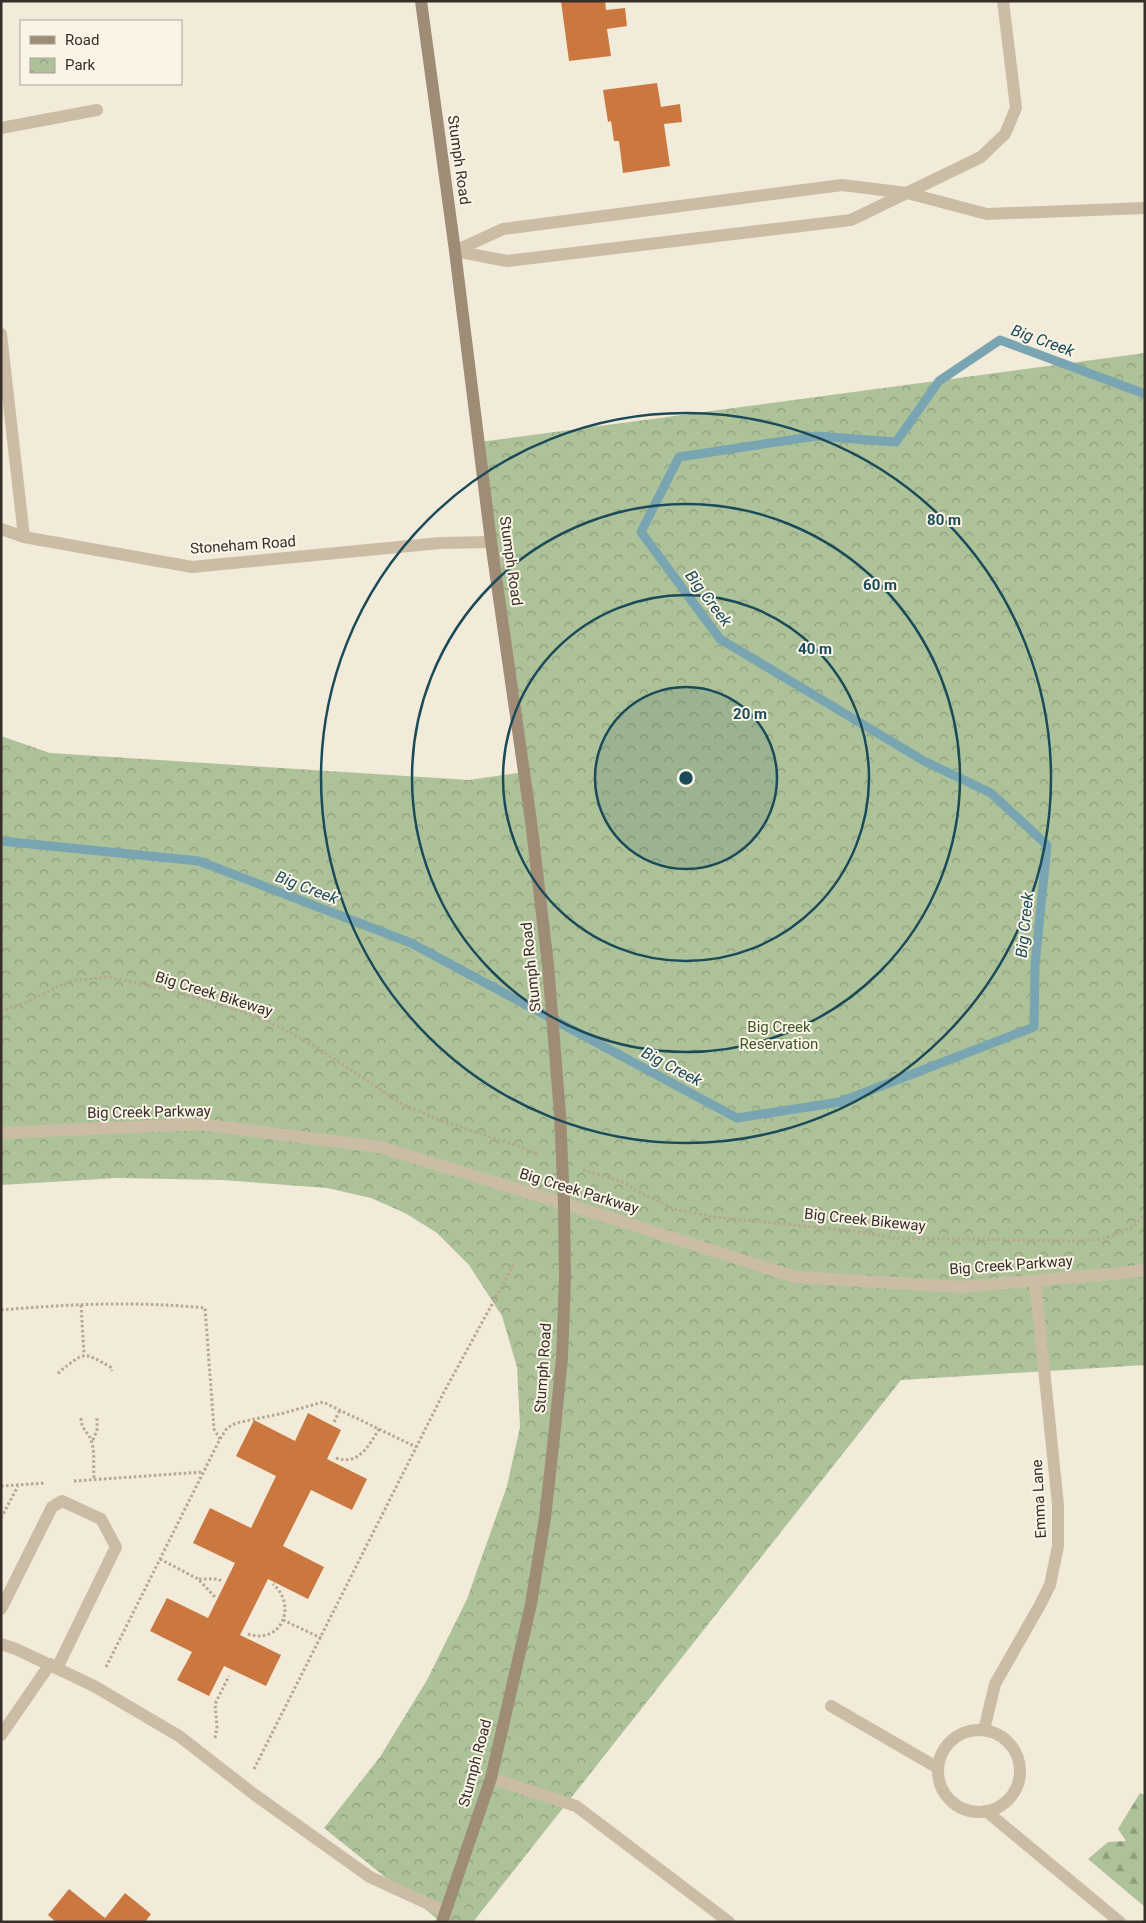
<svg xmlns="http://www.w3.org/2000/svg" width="1146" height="1923" font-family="Roboto,sans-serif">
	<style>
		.forest { fill: url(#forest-firs) }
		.park { fill: url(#park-crowns) }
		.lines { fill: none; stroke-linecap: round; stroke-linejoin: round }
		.stream { stroke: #78a5b1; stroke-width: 9 }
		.building { fill: #ca7840 }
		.path { stroke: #b7a790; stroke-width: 3; stroke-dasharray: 2.5 2.5; stroke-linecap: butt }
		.service { stroke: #cbbda5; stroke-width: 12 }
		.minor { stroke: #cbbda5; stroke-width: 12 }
		.tertiary { stroke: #cbbda5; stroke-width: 12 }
		.secondary { stroke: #9f8c77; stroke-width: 12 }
		.ring { fill: none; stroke: #1b4b59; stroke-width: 2.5 }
		.labels { text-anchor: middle; stroke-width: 4; stroke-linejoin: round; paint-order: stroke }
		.street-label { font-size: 15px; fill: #362e27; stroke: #faf4e6 }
		.park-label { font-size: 15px; fill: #3e562a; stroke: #faf4e6 }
		.water-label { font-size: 16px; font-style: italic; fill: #1b4b59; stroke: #faf4e6 }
		.centre { fill: #1b4b59; stroke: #faf4e6; stroke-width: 2.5 }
		.ring-label { font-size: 15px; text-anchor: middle; font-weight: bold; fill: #1b4b59; stroke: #faf4e6; stroke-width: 4; stroke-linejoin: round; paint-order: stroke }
	</style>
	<defs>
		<pattern id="forest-firs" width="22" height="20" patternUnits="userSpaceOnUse" patternTransform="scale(1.25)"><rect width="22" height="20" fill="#aec299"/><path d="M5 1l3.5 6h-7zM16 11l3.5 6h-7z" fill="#8e9e7d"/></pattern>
		<pattern id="park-crowns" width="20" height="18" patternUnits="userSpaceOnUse" patternTransform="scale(1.25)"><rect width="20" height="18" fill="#aec299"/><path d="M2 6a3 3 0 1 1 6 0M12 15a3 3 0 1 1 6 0" fill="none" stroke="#8e9e7d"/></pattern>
	</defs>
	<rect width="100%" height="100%" fill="#f2ebda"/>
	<polygon class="forest" points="1140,1793 1145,1795 1145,1907 1088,1859 1108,1842 1126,1841 1118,1829"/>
	<polygon class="park" points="1145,353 1145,1365 901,1380 473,1922 441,1922 324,1828 380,1757 427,1680 467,1599 507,1486 520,1427 517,1367 502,1316 469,1265 437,1233 405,1213 371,1198 327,1188 222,1180 117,1178 1,1185 1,736 50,753 469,780 524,772 480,442"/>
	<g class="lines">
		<polyline class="stream" points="1,841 199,861 411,943 737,1118 840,1102 1034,1027 1035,965 1047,845 991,793 924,761 720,639 641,532 679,457 816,436 896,442 939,381 1000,340 1145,394"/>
	</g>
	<g class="building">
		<polygon points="561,1 605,1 606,10 625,8 627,26 607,29 611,56 569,61"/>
		<polygon points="657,83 661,107 680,104 682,122 664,124 670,166 623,173 619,141 614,141 611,121 608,122 603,90"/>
		<polygon points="308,1413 341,1430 327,1459 367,1479 352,1510 311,1490 283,1546 324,1567 308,1599 268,1579 240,1635 281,1655 266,1686 224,1666 209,1696 177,1680 192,1652 150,1631 167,1598 208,1618 235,1563 193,1543 210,1508 251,1528 276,1476 236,1456 254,1420 295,1441"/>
		<polygon points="69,1889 105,1918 125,1893 151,1914 145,1922 56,1922 48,1915"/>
	</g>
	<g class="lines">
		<g class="path">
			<polyline points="1,1011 23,1004 70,981 108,977 164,989 218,1004 270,1022 318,1048 402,1104 439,1120 518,1146 540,1155"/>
			<polyline points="583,1170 624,1182 642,1194 675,1209 714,1217 854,1231 893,1238 1076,1241 1106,1238 1133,1227 1145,1214"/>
			<polyline points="81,1305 84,1354"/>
			<path d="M1,1310C69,1304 137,1301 205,1308L214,1429L220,1439"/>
			<path d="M59,1374V1372C86,1351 82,1351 112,1368V1371"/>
			<path d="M81,1418C81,1430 90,1433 92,1443C95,1454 93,1468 94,1479"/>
			<polyline points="334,1422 340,1410"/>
			<polyline points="93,1440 97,1430 97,1417"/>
			<path d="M336,1458C358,1466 369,1446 379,1429"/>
			<polyline points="74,1481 203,1472"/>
			<polyline points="1,1486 46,1483"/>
			<polyline points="1,1518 18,1486"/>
			<polyline points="160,1559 198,1579 215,1597"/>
			<polyline points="199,1579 218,1579 223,1582"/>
			<polyline points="283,1620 321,1638"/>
			<path d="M248,1634C281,1645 298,1606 273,1584"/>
			<polyline points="106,1667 220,1439 227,1428 236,1423 284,1413 323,1402 416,1447"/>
			<polyline points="215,1738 217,1727 215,1704 229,1676"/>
			<polyline points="254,1769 444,1392 514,1264"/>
		</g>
		<g class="service">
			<polyline points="1,128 97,110"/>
			<polyline points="455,251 507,261 851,220 981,157 1005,134 1016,108 1003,1"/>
			<polyline points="455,251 503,229 842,185 907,193 987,214 1145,208"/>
			<polyline points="1,1609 52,1507 62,1501 101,1519 116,1547 57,1668"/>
			<polyline points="1,1644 16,1649 94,1686 179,1736 255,1795 370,1877 446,1912"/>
			<polyline points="1,1735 50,1664"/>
			<polyline points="491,1778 576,1806 729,1922"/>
		</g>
		<g class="minor">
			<polyline points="1,334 24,537"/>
			<polyline points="1,529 24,537 192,567 440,543 491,542"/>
			<polyline points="831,1706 938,1768"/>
			<polyline points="984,1730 995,1684 1040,1605 1050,1585 1058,1546 1058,1505 1035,1281"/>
			<circle cx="979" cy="1771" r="41"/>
			<polyline points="986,1811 1120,1922"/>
		</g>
		<polyline class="tertiary" points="1,1133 199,1124 380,1147 614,1219 795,1277 961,1287 1123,1273 1145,1270"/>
		<polyline class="secondary" points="421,1 455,251 491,542 531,821 548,965 560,1114 564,1204 565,1278 562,1358 554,1437 545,1518 531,1604 491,1778 442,1922"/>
	</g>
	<circle cx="686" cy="778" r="91" fill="#1b4b59" fill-opacity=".12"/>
	<g class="ring">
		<circle cx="686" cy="778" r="91"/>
		<circle cx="686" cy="778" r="183"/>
		<circle cx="686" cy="778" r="274"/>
		<circle cx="686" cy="778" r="365"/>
	</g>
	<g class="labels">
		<g class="street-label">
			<text transform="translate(459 160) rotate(82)" y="5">Stumph Road</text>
			<text transform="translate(243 545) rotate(-4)" y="5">Stoneham Road</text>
			<text transform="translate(511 561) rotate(82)" y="5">Stumph Road</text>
			<text transform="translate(531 967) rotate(-96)" y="5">Stumph Road</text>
			<text transform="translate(214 994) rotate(17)" y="5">Big Creek Bikeway</text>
			<text transform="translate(149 1112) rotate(-1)" y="5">Big Creek Parkway</text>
			<text transform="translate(579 1191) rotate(17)" y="5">Big Creek Parkway</text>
			<text transform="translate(865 1220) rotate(6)" y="5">Big Creek Bikeway</text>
			<text transform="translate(1011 1265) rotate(-4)" y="5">Big Creek Parkway</text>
			<text transform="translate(543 1368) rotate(-86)" y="5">Stumph Road</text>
			<text transform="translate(1039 1499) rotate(-93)" y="5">Emma Lane</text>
			<text transform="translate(475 1763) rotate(-75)" y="5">Stumph Road</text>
		</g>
		<g class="park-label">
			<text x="779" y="1032">Big Creek<tspan x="779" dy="17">Reservation</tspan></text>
		</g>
		<g class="water-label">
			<text transform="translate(1043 340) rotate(20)" y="6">Big Creek</text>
			<text transform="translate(709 598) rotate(53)" y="6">Big Creek</text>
			<text transform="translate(307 887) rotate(21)" y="6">Big Creek</text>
			<text transform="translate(1024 925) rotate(-84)" y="6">Big Creek</text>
			<text transform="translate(672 1066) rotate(28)" y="6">Big Creek</text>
		</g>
	</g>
	<circle cx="686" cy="778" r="8" class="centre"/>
	<g class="ring-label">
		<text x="944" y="525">80 m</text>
		<text x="880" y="590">60 m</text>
		<text x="815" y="654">40 m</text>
		<text x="750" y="719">20 m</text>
	</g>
	<rect width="1146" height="1923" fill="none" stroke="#362e27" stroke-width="5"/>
	<rect x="20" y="20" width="162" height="65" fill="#faf4e6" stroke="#aca59a"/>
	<rect x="30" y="36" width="25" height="8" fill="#9f8c77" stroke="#aca59a"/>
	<text x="65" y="45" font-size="15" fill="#362e27">Road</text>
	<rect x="30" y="58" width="25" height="15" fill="url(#park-crowns)" stroke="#aca59a"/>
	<text x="65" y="70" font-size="15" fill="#362e27">Park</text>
</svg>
